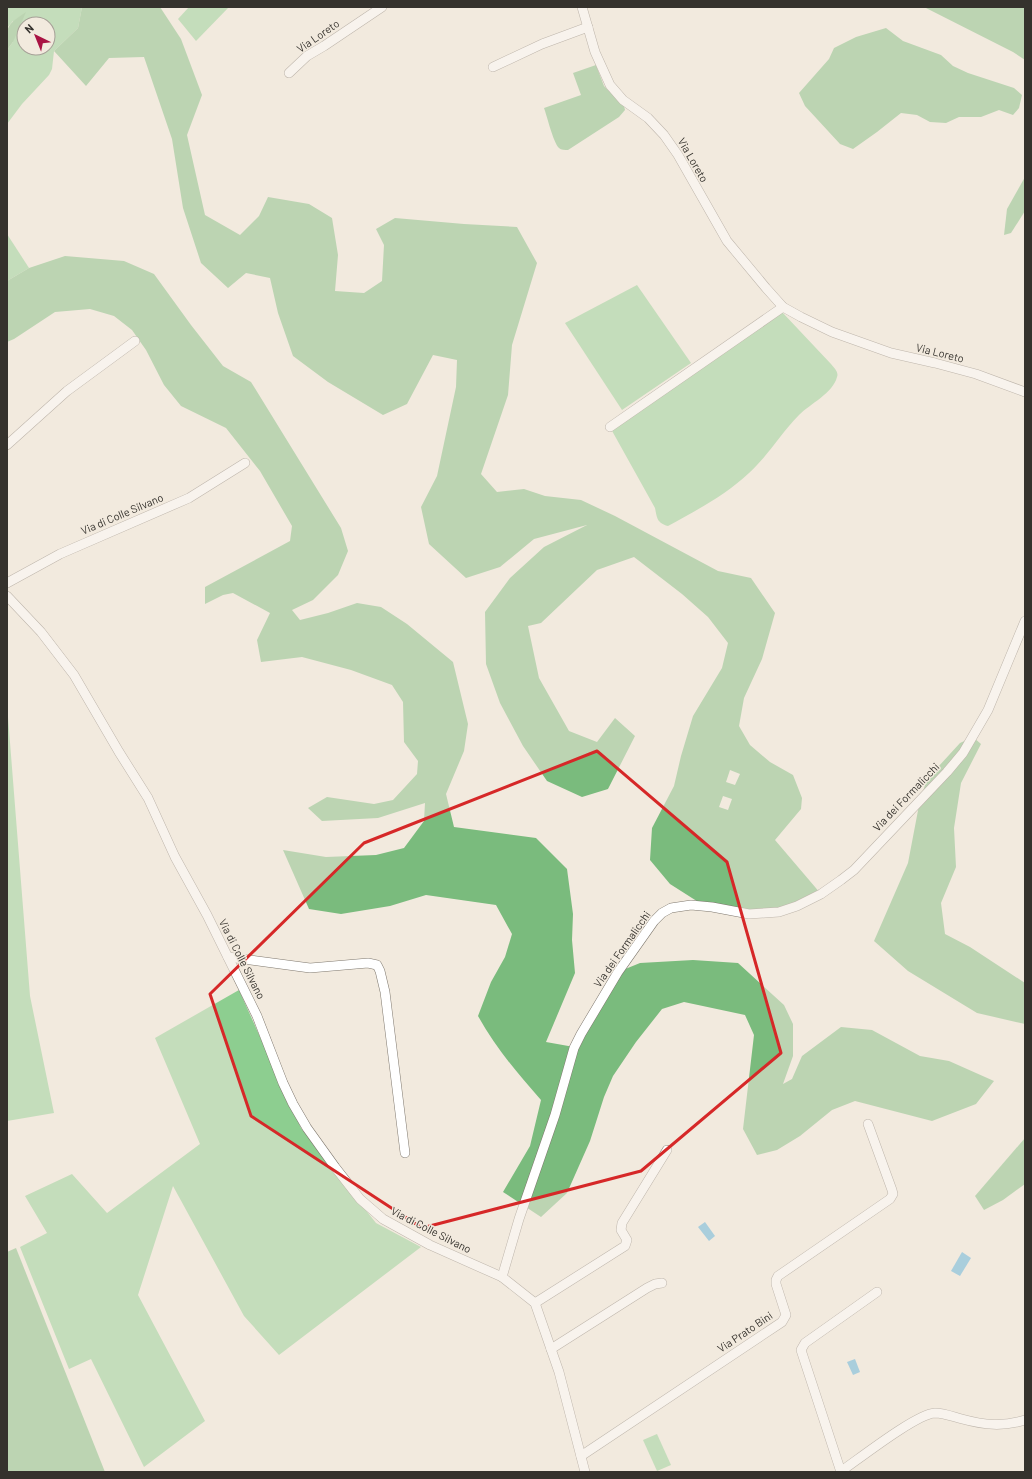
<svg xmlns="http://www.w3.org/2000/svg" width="1032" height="1479" font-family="Barlow,sans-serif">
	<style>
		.green { fill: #8dce90; fill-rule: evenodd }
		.forest { fill: #7abb7d; fill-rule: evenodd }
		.water { fill: #50adda }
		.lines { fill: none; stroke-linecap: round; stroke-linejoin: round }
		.minor-casing { stroke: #7f786e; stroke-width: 10 }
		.minor { stroke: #fff; stroke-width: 9 }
		.marked { fill: none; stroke: #d62828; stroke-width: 3; stroke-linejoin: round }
		.labels { text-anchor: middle; stroke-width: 3; stroke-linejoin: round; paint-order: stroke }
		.street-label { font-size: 11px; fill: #35322d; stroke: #f2eade }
	</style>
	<rect width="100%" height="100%" fill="#f2eade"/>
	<g class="green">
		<path d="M7,7H82L78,28L54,51L52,69L49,75L22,104L7,124V50L13,42V21L7,28ZM24,24H48V48H24Z"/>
		<polygon points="189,7 229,7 196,41 178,19"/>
		<polygon points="7,234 29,268 7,281"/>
		<polygon points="637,285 691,363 622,410 565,323"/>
		<path d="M782,312L831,364C834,368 839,372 837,377C833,393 810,404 799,415C781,433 768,456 749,473C726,495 695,511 668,526C657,523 657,518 655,508L611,429Z"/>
		<polygon points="7,717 8,717 30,996 54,1113 7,1121"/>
		<polygon points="239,990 301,1128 376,1223 421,1247 279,1355 244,1316 173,1186 138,1295 205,1421 144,1467 91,1359 69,1369 20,1247 47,1233 25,1196 72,1174 107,1213 200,1144 155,1038"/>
		<polygon points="657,1434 671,1465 657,1471 643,1440"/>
	</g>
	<g class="forest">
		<path d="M82,7H160L181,39L202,95L187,135L205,215L240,235L259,216L268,197L309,204L332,218L338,255L335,291L364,293L382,281L384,245L376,229L395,218L464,224L517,227L537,263L512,345L508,395L481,474L497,492L524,489L545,496L581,500L615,516L718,571L751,578L775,613L762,659L744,698L739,726L750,745L770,762L793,775L802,798L801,809L775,840L821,894L770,914L703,905L670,884L650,860L652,828L674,786L681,756L693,716L722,668L728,643L708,617L682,594L634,557L597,570L541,623L528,626L539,678L569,731L597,742L615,718L635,736L608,789L582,797L547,781L523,746L500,703L486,664L485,612L510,578L544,547L587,525L534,539L500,567L466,578L429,544L421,507L437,476L456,387L457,360L433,355L407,404L383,415L328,382L293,356L278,313L270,278L246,273L228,288L201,263L183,208L172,139L144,57L109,58L86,86L54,51L78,28ZM730,770L740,774L735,785L726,782ZM723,796L732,799L728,810L719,807Z"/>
		<polygon points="924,7 1025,7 1025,60 1013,52"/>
		<path d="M26,12L13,42L7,50C7,26 5,26 26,12Z"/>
		<polygon points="886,28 903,41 941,55 953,66 968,73 1014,88 1022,95 1019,108 1013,115 999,110 981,117 959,117 946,123 930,122 917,115 901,113 877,132 853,149 840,144 805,106 799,93 829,59 834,48 856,37"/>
		<path d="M596,65L604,86L624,106L625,110L619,117L568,150C565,150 561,150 559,148C553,142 547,116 544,108L581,95L573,73Z"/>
		<polygon points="1025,177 1025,211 1011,233 1004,235 1007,209"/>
		<path d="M65,256L124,261L154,274L191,325L223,366L251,382L341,528L348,551L338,575L313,600L292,610L300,620L328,613L357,603L381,607L407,624L453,662L468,724L464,751L446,794L454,827L536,838L567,869L573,914L572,940L575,973L546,1042L574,1047L618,972L640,963L693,960L738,963L784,1005L793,1024V1056L783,1084L792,1079L802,1056L841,1027L872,1030L920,1056L949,1061L994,1081L976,1104L932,1121L855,1101L832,1110L800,1136L777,1150L757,1155L743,1129L754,1035L745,1015L684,1002L662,1009L636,1042L613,1076L604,1097L590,1141L567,1193L541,1217L503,1192L530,1146L541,1100C517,1073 496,1048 478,1016L491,982L505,957L512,934L496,905L426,895L390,906L341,914L309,909L283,850L326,857L376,855L404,848L424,821L425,803L378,818L322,821L308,808L327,797L374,804L393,800L417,774L418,761L404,742L403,702L392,685L351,670L302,657L261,662L257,640L270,613L233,593L223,595L205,604V587L290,541L292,526L260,471L226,428L181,406L164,385L146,350L132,330L114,316L90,309L55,312L14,339L7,342V281L29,268Z"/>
		<polygon points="973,737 981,744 961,783 954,828 956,867 941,903 945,934 970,947 1025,983 1025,1024 977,1013 908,971 874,941 908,863 920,800 927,779 960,743"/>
		<polygon points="1025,1138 1025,1184 1003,1200 984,1210 975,1196"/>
		<polygon points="16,1248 105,1472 7,1472 7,1252"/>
	</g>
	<g class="water">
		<polygon points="705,1222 715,1236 709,1241 698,1227"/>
		<polygon points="962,1252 971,1258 960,1276 951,1271"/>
		<polygon points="855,1359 860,1372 853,1375 847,1362"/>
	</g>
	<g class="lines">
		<g class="minor-casing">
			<g id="minor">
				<polyline points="582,7 595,52 610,85 623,100 648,118 664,135 678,155 727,241 766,288 783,307 801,317 832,332 891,353 935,363 976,374 1025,392"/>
				<polyline points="493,67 542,44 588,27"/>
				<polyline points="289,73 307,56 324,46 382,7"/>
				<polyline points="610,427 783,307"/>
				<polyline points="7,445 67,391 135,341"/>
				<polyline points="7,583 60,554 189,498 245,463"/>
				<polyline points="7,596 41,632 74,675 119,752 148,798 175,857 207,915 257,1016 283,1083 293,1104 307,1128 335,1167 360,1199 383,1219 430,1245 502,1277 535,1303 559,1372 585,1472"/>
				<polyline points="228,957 310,968 368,963 377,965 380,971 385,992 405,1153"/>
				<polyline points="502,1277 519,1219 555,1115 574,1048 581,1034 618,972 654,921 662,913 671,908 691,905 712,907 749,914 779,912 797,906 821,894 841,880 854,870 947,772 963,753 988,710 1025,621"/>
				<polyline points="535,1303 625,1246 627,1240 621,1230 622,1223 667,1150"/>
				<polyline points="551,1349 647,1288 655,1284 662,1283"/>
				<polyline points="581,1456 782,1322 786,1315 776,1284 776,1280 778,1276 890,1199 893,1194 892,1190 868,1124"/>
				<path d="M840,1472C859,1459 916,1414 935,1413C944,1413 954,1417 962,1419C984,1425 1003,1427 1025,1420"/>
				<polyline points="841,1472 801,1350 805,1343 877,1292"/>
			</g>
		</g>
		<use href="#minor" class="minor"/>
	</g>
	<path d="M0 0H1032V1479H0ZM597,751L727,862L781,1053L641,1171L422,1228L251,1116L210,994L364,843Z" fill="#f2eade" fill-opacity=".55" fill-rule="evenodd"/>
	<path class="marked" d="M597,751L727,862L781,1053L641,1171L422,1228L251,1116L210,994L364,843Z"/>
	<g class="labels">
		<g class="street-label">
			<text transform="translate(318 36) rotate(-35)" y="4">Via Loreto</text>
			<text transform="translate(693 160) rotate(60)" y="4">Via Loreto</text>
			<text transform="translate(940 353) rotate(14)" y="4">Via Loreto</text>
			<text transform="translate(122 514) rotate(-23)" y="4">Via di Colle Silvano</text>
			<text transform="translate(906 797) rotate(-46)" y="4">Via dei Formalicchi</text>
			<text transform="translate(622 949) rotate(-55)" y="4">Via dei Formalicchi</text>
			<text transform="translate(242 959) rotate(63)" y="4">Via di Colle Silvano</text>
			<text transform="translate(431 1230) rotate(27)" y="4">Via di Colle Silvano</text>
			<text transform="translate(745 1332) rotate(-34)" y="4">Via Prato Bini</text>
		</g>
	</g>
	<rect width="1032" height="1479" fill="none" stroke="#35322d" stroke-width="16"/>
	<g transform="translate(36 36) rotate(317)"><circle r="19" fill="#f2eade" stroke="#a6a097"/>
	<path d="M0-3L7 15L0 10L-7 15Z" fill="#a91343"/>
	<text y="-6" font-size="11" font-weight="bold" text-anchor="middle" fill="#35322d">N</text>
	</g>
</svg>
